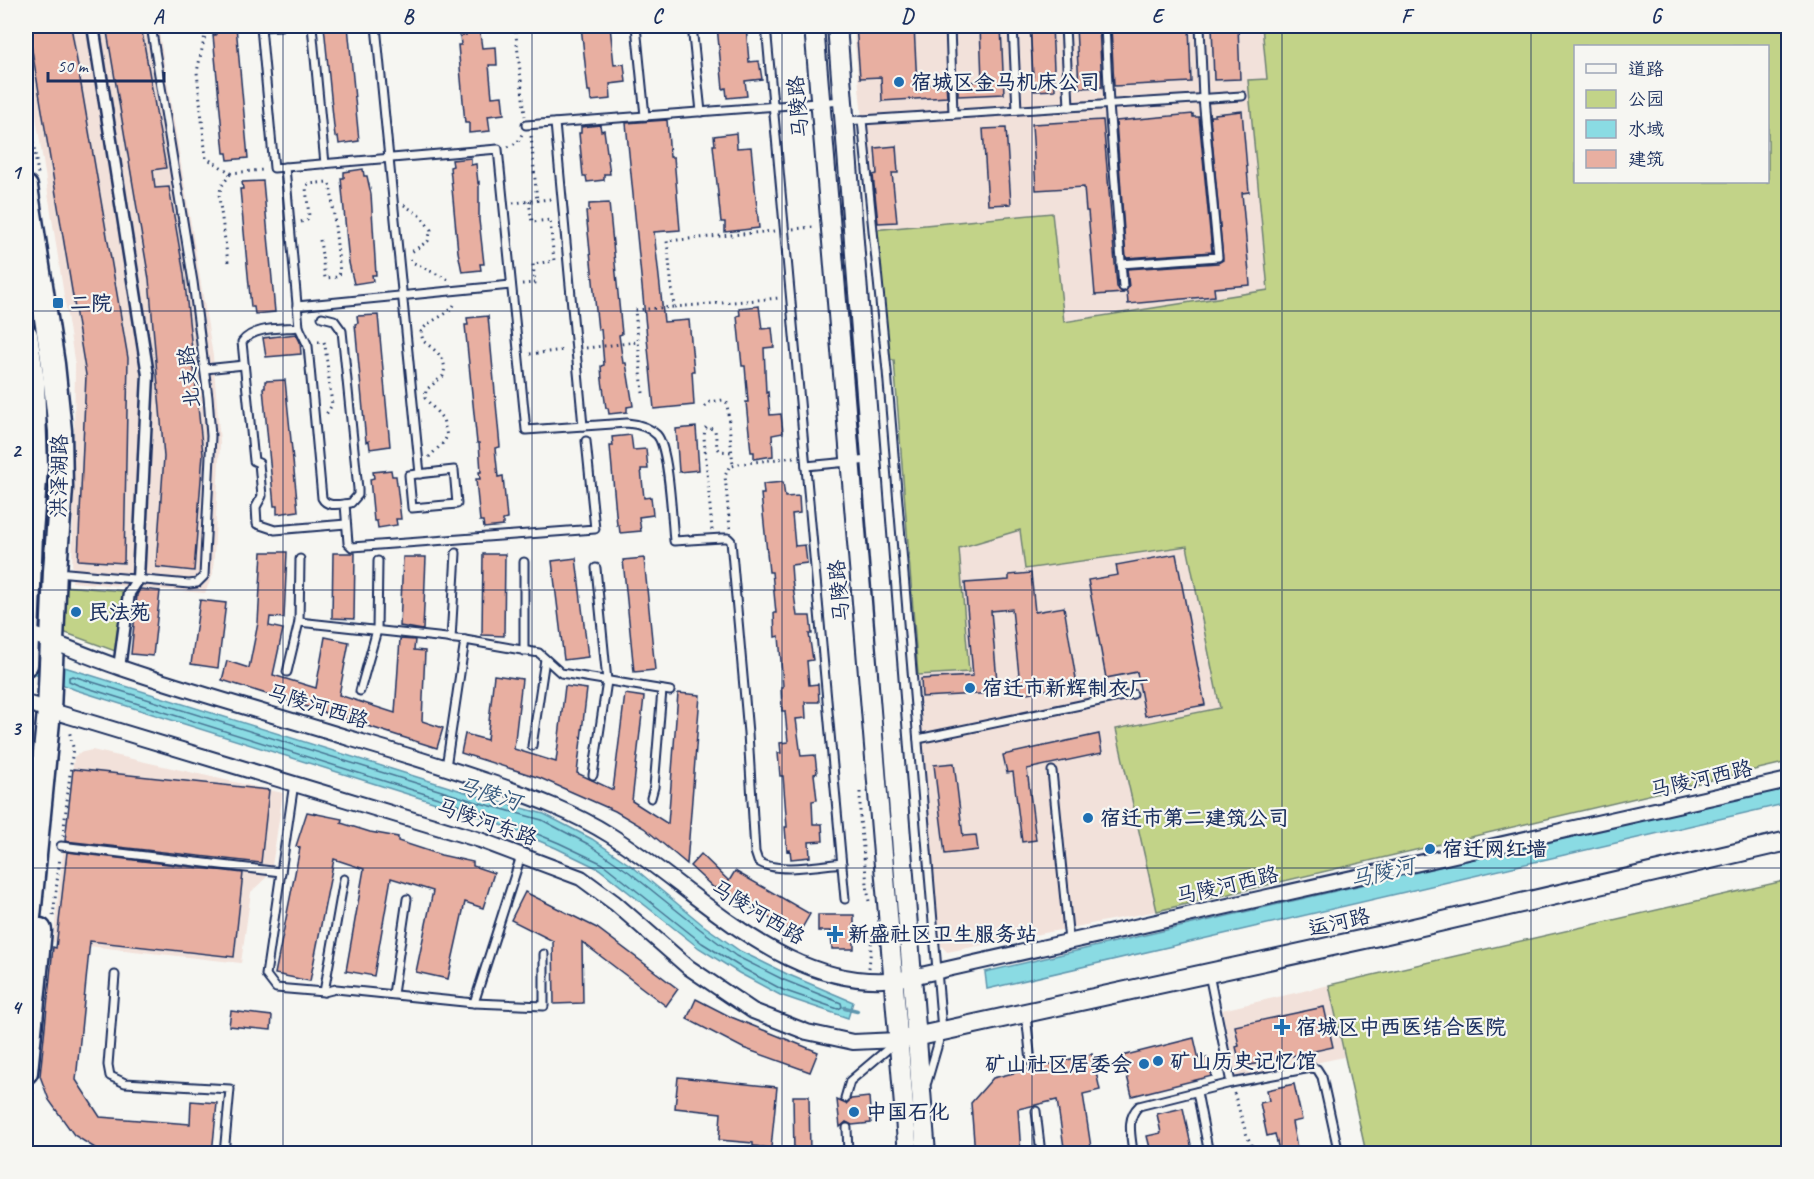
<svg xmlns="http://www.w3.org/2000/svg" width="1814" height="1179" font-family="Caveat,'LXGW WenKai TC',sans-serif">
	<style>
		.built { fill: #f2e1da }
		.green { fill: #c2d388; stroke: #6e8173; stroke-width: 1.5; fill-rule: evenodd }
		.water { fill: #8adbe3; stroke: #5e96ae; stroke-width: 1.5 }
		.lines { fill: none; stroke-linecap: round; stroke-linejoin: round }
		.shore { stroke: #477493; stroke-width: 1.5 }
		.stream { stroke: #5e96ae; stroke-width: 4.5 }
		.building { fill: #e8afa1; stroke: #1b2f5e; stroke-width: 1.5 }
		.service-casing { stroke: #1b2f5e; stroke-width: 11 }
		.pedestrian-casing { stroke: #1b2f5e; stroke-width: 15 }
		.minor-casing { stroke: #1b2f5e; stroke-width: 18 }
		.tertiary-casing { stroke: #1b2f5e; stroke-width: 22 }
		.primary-casing { stroke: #1b2f5e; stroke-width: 27 }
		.path { stroke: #1b2f5e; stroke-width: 3; stroke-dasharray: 1.5 4.5; stroke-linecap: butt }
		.service { stroke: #f6f6f2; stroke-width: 7 }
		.pedestrian { stroke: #f6f6f2; stroke-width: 10 }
		.minor { stroke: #f6f6f2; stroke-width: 14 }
		.tertiary { stroke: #f6f6f2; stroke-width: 18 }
		.primary { stroke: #f6f6f2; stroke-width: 22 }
		.grid { fill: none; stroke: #1b2f5e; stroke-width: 1.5; stroke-opacity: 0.55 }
		.poi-dot { fill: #1f6fb2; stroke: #f6f6f2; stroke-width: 2 }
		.labels { text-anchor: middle; stroke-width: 4.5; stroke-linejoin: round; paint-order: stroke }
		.poi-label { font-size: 21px; font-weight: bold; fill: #1b2f5e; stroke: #f6f6f2; text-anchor: start }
		.street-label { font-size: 21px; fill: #1b2f5e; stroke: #f6f6f2 }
		.water-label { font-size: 22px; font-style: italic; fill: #375a7f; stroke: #f6f6f2 }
		.neatline { fill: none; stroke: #1b2f5e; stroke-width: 2 }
		.grid-label { font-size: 20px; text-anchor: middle; font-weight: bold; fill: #1b2f5e }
	</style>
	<rect width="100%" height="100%" fill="#f6f6f2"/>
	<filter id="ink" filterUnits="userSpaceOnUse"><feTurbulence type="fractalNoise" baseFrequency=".0167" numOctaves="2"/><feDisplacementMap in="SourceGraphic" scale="12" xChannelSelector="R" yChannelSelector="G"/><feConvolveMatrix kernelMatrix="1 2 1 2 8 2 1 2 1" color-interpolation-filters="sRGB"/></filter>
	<g filter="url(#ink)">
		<g class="built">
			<polygon points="26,26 158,26 213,356 220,443 213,574 205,593 72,582 75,366 26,52"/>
			<polygon points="853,26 1262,26 1267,79 1248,81 1269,290 1064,322 873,230"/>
			<polygon points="1020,530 1025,569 1187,546 1220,708 1116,729 1157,911 947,952 938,942 918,675 969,672 959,548"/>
			<polygon points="92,750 283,793 271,873 251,892 241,963 53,942 74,757 79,753"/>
			<polygon points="1329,985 1344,1057 1236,1079 1222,1010"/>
		</g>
		<g class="green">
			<path d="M1262,26H1788V762L1157,911L1116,729L1220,708L1187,546L1025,569L1020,530L959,548L969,672L918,675L894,360H884L873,230L1052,213L1064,322L1268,290L1248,80L1267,79ZM1576,46H1768V182H1576Z"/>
			<polygon points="63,586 123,591 117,649 115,651 63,632"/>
			<polygon points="1788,880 1788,1153 1366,1153 1329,985"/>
		</g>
		<g class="water">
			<polygon points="26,655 481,797 544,814 592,839 633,867 703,925 740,951 787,974 853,1002 848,1018 780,995 739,973 699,948 599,869 556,848 487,819 76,690 26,670"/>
			<polygon points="1788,788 1788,803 987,989 985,972 1734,799"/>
		</g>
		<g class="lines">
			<polygon class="shore" points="73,676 480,803 542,820 588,844 629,872 700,929 736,956 784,980 841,1003 842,1007 838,1009 783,990 742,968 702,943 603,864 559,843 489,814 78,685 69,681 69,677"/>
			<polyline class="stream" points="845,1008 857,1011"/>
		</g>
		<g class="building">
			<polygon points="28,26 71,26 128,358 124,563 78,560 86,375"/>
			<polygon points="106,26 141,26 166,168 153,170 155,188 169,187 184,274 203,454 194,571 156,567 164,457 149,279"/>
			<polygon points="236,26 248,158 228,160 227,153 224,153 213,35 216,35 215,28"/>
			<polygon points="324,26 348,26 359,141 339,144 338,136 335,137"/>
			<polygon points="464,26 479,26 482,48 496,47 497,65 489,65 492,97 502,96 504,114 488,116 490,131 469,133 469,123 465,123 458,45 461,45 460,35 466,35"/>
			<polygon points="581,26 610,26 614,65 624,64 626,82 610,84 611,99 591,101 590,91 588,91"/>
			<polygon points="717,26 746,26 749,62 759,61 762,79 745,81 747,96 727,98 726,88 723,89"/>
			<polygon points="856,26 914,26 917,85 946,83 947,97 882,101 881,77 860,78"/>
			<polygon points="980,26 1001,26 1004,94 958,96 958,83 982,81"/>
			<polygon points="1030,26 1052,26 1055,90 1034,91"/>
			<polygon points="1076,26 1099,26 1102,87 1079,88"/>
			<polygon points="1111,26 1189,26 1191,82 1114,86"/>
			<polygon points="1212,26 1238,26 1240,79 1214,80"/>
			<polygon points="1242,111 1249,192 1242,193 1250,285 1214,288 1215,296 1128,304 1127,292 1124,292 1129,287 1127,269 1218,263 1223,260 1210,116 1215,116 1215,114"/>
			<polygon points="1193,114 1193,117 1199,117 1212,252 1126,258 1116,121"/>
			<polygon points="667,120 670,157 674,157 680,230 654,232 664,322 689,320 694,371 692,371 694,405 654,409 626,123"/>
			<polygon points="1103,120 1117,287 1123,293 1095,295 1088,211 1086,211 1084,187 1036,190 1032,124"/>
			<polygon points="600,125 601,131 604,130 610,174 604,174 604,180 587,182 586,176 583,176 579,133 581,133 581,127"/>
			<polygon points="1006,128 1011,204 988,205 983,129"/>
			<polygon points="736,133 737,148 751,147 759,228 725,232 725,222 721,222 713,145 715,145 714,136"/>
			<polygon points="896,146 898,173 892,173 897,222 878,223 873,175 877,174 875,148"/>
			<polygon points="471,158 471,165 476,164 478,183 479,182 479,220 484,264 480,264 481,270 462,272 458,252 450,167 453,166 452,160"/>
			<polygon points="363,169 364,176 367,176 371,194 376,275 372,275 373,281 354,284 349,263 341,178 344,178 344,172"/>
			<polygon points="263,181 275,312 255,314 254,307 251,307 240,189 243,189 242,182"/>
			<polygon points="609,203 622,334 619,335 623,363 626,363 633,406 627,407 627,412 609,414 608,408 606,408 602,380 601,366 604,365 601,329 598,330 586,212 589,211 589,204"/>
			<polygon points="759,306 762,329 772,328 774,347 764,348 766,393 768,392 770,415 781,414 783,433 772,435 773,456 754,459 754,452 751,452 746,402 748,402 745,366 742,366 737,316 740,315 739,308"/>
			<polygon points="378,315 390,446 370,449 369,441 366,442 355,324 358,323 357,316"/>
			<polygon points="488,316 500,447 495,448 498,477 503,476 507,519 503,520 503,526 484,528 483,521 480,521 477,491 476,479 480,479 479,472 481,472 479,443 477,443 465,325 468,325 467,318"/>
			<polygon points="296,334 300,342 301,354 266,357 263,338"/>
			<polygon points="285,380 298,511 277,514 277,506 274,506 263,388 265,388 265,381"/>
			<polygon points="696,427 699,470 679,472 676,429"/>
			<polygon points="631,435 633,450 646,449 648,469 641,469 644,498 651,497 653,515 639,517 641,531 620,533 619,525 617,525 610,446 613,446 612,437"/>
			<polygon points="391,470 392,476 396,476 401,519 396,519 397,525 378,528 377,521 374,521 370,479 374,478 373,472"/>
			<polygon points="783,482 785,497 799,496 800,513 792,514 795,546 805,545 807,563 791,565 792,579 797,616 810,616 812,634 809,634 813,660 807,661 809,685 818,684 819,702 805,702 806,718 796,719 801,756 815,755 817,773 814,774 817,800 812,801 813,824 822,824 823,841 809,842 810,857 791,859 790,850 787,851 785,827 787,827 783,776 780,776 778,753 781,753 780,743 788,742 785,711 782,711 781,687 783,687 779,636 775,637 774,613 776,613 772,572 769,572 761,494 764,494 763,484"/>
			<polygon points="262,552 287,552 284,618 270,617 269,626 283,629 273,675 316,688 325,637 349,642 339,695 395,713 400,639 415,640 414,650 425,651 422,721 443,728 437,748 222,680 227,661 249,668 258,623"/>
			<polygon points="333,553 355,553 354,619 332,618"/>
			<polygon points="483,554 505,554 504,636 482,635"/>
			<polygon points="1176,554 1205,705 1145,716 1137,672 1106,678 1088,580 1118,575 1116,565"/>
			<polygon points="403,557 426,557 423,630 400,626"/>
			<polygon points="576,558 588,657 564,660 552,561"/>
			<polygon points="644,558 655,670 634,672 623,560"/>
			<polygon points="1031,573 1035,612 1064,607 1077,685 1021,694 1012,609 991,611 998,693 922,697 921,679 973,676 965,583 1009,580 1009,575"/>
			<polygon points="140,589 160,591 153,656 131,654 137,595"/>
			<polygon points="200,600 226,603 218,668 191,664"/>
			<polygon points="494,675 522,679 514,749 556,762 565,686 587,689 577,773 613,790 625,694 644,697 632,801 668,824 678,693 700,695 687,864 644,828 615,811 540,778 461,753 465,734 487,740"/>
			<polygon points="1099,734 1102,753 1027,769 1036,840 1022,842 1013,772 1007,773 1003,755"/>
			<polygon points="954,763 963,836 976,835 978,850 945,854 934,765"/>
			<polygon points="73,769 269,790 261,863 65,841"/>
			<polygon points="307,812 342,819 341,823 370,832 398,837 398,841 441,855 473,862 473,866 494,873 483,908 465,902 448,979 416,972 433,891 391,878 374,976 346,971 364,869 334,859 310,981 275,974 300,848 296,846"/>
			<polygon points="67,852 243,873 234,957 90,941 76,1080 100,1117 190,1124 191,1101 217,1103 212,1154 157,1154 98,1150 74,1135 49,1100 40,1076 53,947 56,948"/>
			<polygon points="701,854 729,881 735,871 810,914 798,935 716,887 714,888 690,866"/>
			<polygon points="525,892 597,928 678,989 666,1006 582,942 583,1003 554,1004 553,941 511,920"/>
			<polygon points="818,915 854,915 854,949 832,949 831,931 818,931"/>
			<polygon points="696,999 731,1017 818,1052 810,1072 743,1048 687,1019"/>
			<polygon points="1324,1007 1333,1047 1241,1067 1236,1047 1239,1046 1235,1026"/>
			<polygon points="231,1011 272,1016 271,1030 229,1026"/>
			<polygon points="1194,1038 1199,1060 1207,1058 1212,1076 1132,1096 1122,1056"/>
			<polygon points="1092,1054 1100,1090 1083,1094 1092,1154 1065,1154 1057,1100 1018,1109 1021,1154 975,1154 971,1103 993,1078"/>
			<polygon points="678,1077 777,1087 771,1148 753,1146 753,1143 719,1140 721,1113 675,1108"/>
			<polygon points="1294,1084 1302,1120 1292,1122 1298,1154 1280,1154 1275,1134 1267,1136 1260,1103 1269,1101 1267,1090"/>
			<polygon points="793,1096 809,1096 810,1154 794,1154"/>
			<polygon points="869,1097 871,1123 852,1125 846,1122 840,1127 837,1100 846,1104 851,1099"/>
			<polygon points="1183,1108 1193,1154 1166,1154 1165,1148 1151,1152 1147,1136 1161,1133 1157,1114"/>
		</g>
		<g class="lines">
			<g class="service-casing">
				<g id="service">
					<path d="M281,26L261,27L274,168L498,149L526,430L627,423C638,424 649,427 657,435C669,448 672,520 674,541L722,538H728L731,541L748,733L755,852L758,861C774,874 822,865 842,863"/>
					<polyline points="312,26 325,164"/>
					<polyline points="376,26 420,474"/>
					<polyline points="636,26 645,116"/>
					<polyline points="692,26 701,112"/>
					<polyline points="766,26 845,899"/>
					<polyline points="950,26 953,114"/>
					<polyline points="1013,26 1017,110"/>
					<polyline points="1065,26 1069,107"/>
					<polyline points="1105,26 1109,104 1123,287"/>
					<polyline points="862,120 887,371 942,1030 927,1082"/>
					<polyline points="845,121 1242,96"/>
					<polyline points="555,123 583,426"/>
					<polyline points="526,125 843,101"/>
					<path d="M285,167L299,327C281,329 254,326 242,342L254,461L259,463L262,496L256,507L257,524L275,530L346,524"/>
					<polyline points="1121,264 1218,257 1203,98 1200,26"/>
					<polyline points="297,306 511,285"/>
					<path d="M299,327L308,346L322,498C327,508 341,504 351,503L358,495V489L342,331L334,320L322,317"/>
					<polyline points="205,369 244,365"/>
					<polyline points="806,466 869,460"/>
					<polygon points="454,470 457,504 412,508 409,475"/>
					<polyline points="345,504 348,543 352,547 595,529 586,441"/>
					<polyline points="57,572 189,584 197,583 204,576 211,436 208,397 193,282 151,26"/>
					<polyline points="299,622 465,640 539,653 561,673 670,691"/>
					<polyline points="451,639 456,553"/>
					<polyline points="524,651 524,562"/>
					<polyline points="287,672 299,622 300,559"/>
					<polyline points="360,691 377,630 378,561"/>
					<polyline points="918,739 1133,694"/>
					<polyline points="532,746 545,659"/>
					<polyline points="446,767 465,640"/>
					<polyline points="1052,771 1069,941"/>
					<polyline points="593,775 607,681 596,568"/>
					<polyline points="294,783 266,975 276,988 324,992 336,989 474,1003 521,856"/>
					<polyline points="651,798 654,787 662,690"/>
					<polyline points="61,846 281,872"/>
					<polyline points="1209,974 1231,1083"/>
					<polyline points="115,975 108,1065 110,1076 125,1083 230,1089 224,1154"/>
					<polyline points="324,992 344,879"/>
					<polyline points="393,994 407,899"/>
					<polyline points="474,1003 544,1006 544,954"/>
					<polyline points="1026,1014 1031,1062"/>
					<polyline points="1197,1092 1209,1154"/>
					<polyline points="845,1098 850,1081 896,1042"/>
					<polyline points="1036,1111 1041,1154"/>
					<polyline points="847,1128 848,1154"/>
					<path d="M1133,1154C1132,1137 1125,1119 1139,1106L1231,1083L1311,1068L1317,1069L1322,1077L1339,1154"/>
				</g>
			</g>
			<g class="pedestrian-casing">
				<polyline id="pedestrian" points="93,26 148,375 138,579 129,593 119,668"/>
			</g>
			<g class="minor-casing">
				<g id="minor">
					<path d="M26,632C57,643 89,657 121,668C197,694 275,715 352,739C400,753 448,768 495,784C535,798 575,813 610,835C702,892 792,1001 912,977L1788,780"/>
					<polyline points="26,703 480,840 581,878 615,903 688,967 753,1011 807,1032 853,1042 898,1040"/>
				</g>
			</g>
			<g class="tertiary-casing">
				<g id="tertiary">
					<polyline points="814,26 908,1154"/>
					<polyline points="837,26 926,1154"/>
					<polyline points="906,1039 1383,935 1788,841"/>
				</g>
			</g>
			<g class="primary-casing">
				<g id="primary">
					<polyline points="26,187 53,364 60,431 61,488 55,571 49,711 26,948"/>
					<polyline points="26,335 33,381 36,467 31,533 26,664"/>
					<polyline points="26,1072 40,930"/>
				</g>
			</g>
			<g class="path">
				<polyline points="207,26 197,72 206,158 231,173 263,170"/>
				<polyline points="515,26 525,116"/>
				<polyline points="26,95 38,174"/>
				<polyline points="531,136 537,201"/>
				<polyline points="508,147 518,142 522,134"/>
				<polyline points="529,201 532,222 550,220 554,261"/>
				<polyline points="513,203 551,199"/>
				<polyline points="404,205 421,216 431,230 428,241 410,253"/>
				<polyline points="301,222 307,220 309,216 306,188 308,184 328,182 331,188 340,273 338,277 325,278 320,240"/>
				<polyline points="793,229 813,227 814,230"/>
				<polyline points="774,231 667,241 674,307 780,298"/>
				<polyline points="410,259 412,262 449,280"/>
				<polyline points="228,262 219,197 221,187 231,173"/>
				<polyline points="522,284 535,283 533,264 554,261"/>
				<polyline points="318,342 324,342 325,345 332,405 325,416"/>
				<polyline points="586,348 638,342"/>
				<polyline points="530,354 565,350"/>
				<polyline points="643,393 635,310 674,307"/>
				<polyline points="705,407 710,402 723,400 727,403 733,465"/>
				<path d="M429,457L444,442L447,436L443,419L425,398L426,390L443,376C449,359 435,350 423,341L421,332C430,317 449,318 456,301"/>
				<polyline points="730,528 725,476 729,467 739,464 794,457"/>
				<polyline points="712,530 704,437 705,429 707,427 715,430 717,447 720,451 732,452"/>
				<polyline points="860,792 860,820 869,902"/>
				<polyline points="63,836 73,747 69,730"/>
				<polyline points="53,916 60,857"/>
				<polyline points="869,968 872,936"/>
				<polyline points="1234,1093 1247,1136 1256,1154"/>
				<polyline points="26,1154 33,1090"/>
			</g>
			<use href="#service" class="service"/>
			<use href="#pedestrian" class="pedestrian"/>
			<use href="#minor" class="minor"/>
			<use href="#tertiary" class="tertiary"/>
			<use href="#primary" class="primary"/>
		</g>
	</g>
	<path class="grid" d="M283,26V1154M532,26V1154M782,26V1154M1032,26V1154M1282,26V1154M1531,26V1154M26,311H1788M26,590H1788M26,868H1788"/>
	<g class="poi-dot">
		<circle cx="899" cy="82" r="6"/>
		<rect x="52" y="297" width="12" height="12" rx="3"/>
		<circle cx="76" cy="612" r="6"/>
		<circle cx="970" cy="688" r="6"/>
		<circle cx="1088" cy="818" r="6"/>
		<circle cx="1430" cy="849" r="6"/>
		<path d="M832 925h6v6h6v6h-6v6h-6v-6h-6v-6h6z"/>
		<path d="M1279 1018h6v6h6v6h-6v6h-6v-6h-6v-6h6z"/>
		<circle cx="1158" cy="1061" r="6"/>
		<circle cx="1144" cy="1064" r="6"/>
		<circle cx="854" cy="1112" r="6"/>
	</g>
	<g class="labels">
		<g class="poi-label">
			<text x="911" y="89">宿城区金马机床公司</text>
			<text x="70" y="310">二院</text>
			<text x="88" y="619">民法苑</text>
			<text x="982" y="695">宿迁市新辉制衣厂</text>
			<text x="1100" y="825">宿迁市第二建筑公司</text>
			<text x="1442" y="856">宿迁网红墙</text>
			<text x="848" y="941">新盛社区卫生服务站</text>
			<text x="1296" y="1034">宿城区中西医结合医院</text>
			<text x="1170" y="1068">矿山历史记忆馆</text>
			<text x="1132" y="1071" text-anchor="end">矿山社区居委会</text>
			<text x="866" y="1119">中国石化</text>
		</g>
		<g class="street-label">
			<text transform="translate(798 107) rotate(-95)" y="7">马陵路</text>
			<text transform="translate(189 377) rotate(-96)" y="7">北支路</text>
			<text transform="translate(59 476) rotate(-89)" y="7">洪泽湖路</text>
			<text transform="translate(839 591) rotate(-95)" y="7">马陵路</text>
			<text transform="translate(318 706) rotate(17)" y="7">马陵河西路</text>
			<text transform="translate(1701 779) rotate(-13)" y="7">马陵河西路</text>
			<text transform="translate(487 822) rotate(19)" y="7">马陵河东路</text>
			<text transform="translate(1227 885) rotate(-13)" y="7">马陵河西路</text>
			<text transform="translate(758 912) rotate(31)" y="7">马陵河西路</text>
			<text transform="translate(1339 922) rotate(-13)" y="7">运河路</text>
		</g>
		<g class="water-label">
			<text transform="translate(489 793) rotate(17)" y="8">马陵河</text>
			<text transform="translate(1382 872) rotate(-13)" y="8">马陵河</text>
		</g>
	</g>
	<rect width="1814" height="1179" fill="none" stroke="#f6f6f2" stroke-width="66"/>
	<rect x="1574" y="45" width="195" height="138" fill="#f6f6f2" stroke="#9ea6b7" stroke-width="1.5"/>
	<rect x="1586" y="64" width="30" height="9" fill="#f6f6f2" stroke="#9ea6b7" stroke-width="1.5"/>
	<text x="1628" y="75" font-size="18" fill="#1b2f5e">道路</text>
	<rect x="1586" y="90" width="30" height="18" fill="#c2d388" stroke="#9ea6b7" stroke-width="1.5"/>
	<text x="1628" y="105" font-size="18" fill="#1b2f5e">公园</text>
	<rect x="1586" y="120" width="30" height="18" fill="#8adbe3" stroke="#9ea6b7" stroke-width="1.5"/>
	<text x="1628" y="135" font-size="18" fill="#1b2f5e">水域</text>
	<rect x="1586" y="150" width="30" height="18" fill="#e8afa1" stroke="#9ea6b7" stroke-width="1.5"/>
	<text x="1628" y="165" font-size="18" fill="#1b2f5e">建筑</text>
	<path d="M48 72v9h116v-9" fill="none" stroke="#1b2f5e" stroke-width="3"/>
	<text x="57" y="72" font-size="18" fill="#1b2f5e" stroke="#f6f6f2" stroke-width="4.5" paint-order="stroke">50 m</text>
	<rect x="33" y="33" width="1748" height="1113" class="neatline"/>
	<g class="grid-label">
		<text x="158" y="23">A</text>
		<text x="408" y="23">B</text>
		<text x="657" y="23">C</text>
		<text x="907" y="23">D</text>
		<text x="1157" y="23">E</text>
		<text x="1406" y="23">F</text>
		<text x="1656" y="23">G</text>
		<text x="16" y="179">1</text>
		<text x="16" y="457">2</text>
		<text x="16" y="735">3</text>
		<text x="16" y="1014">4</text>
	</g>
</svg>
